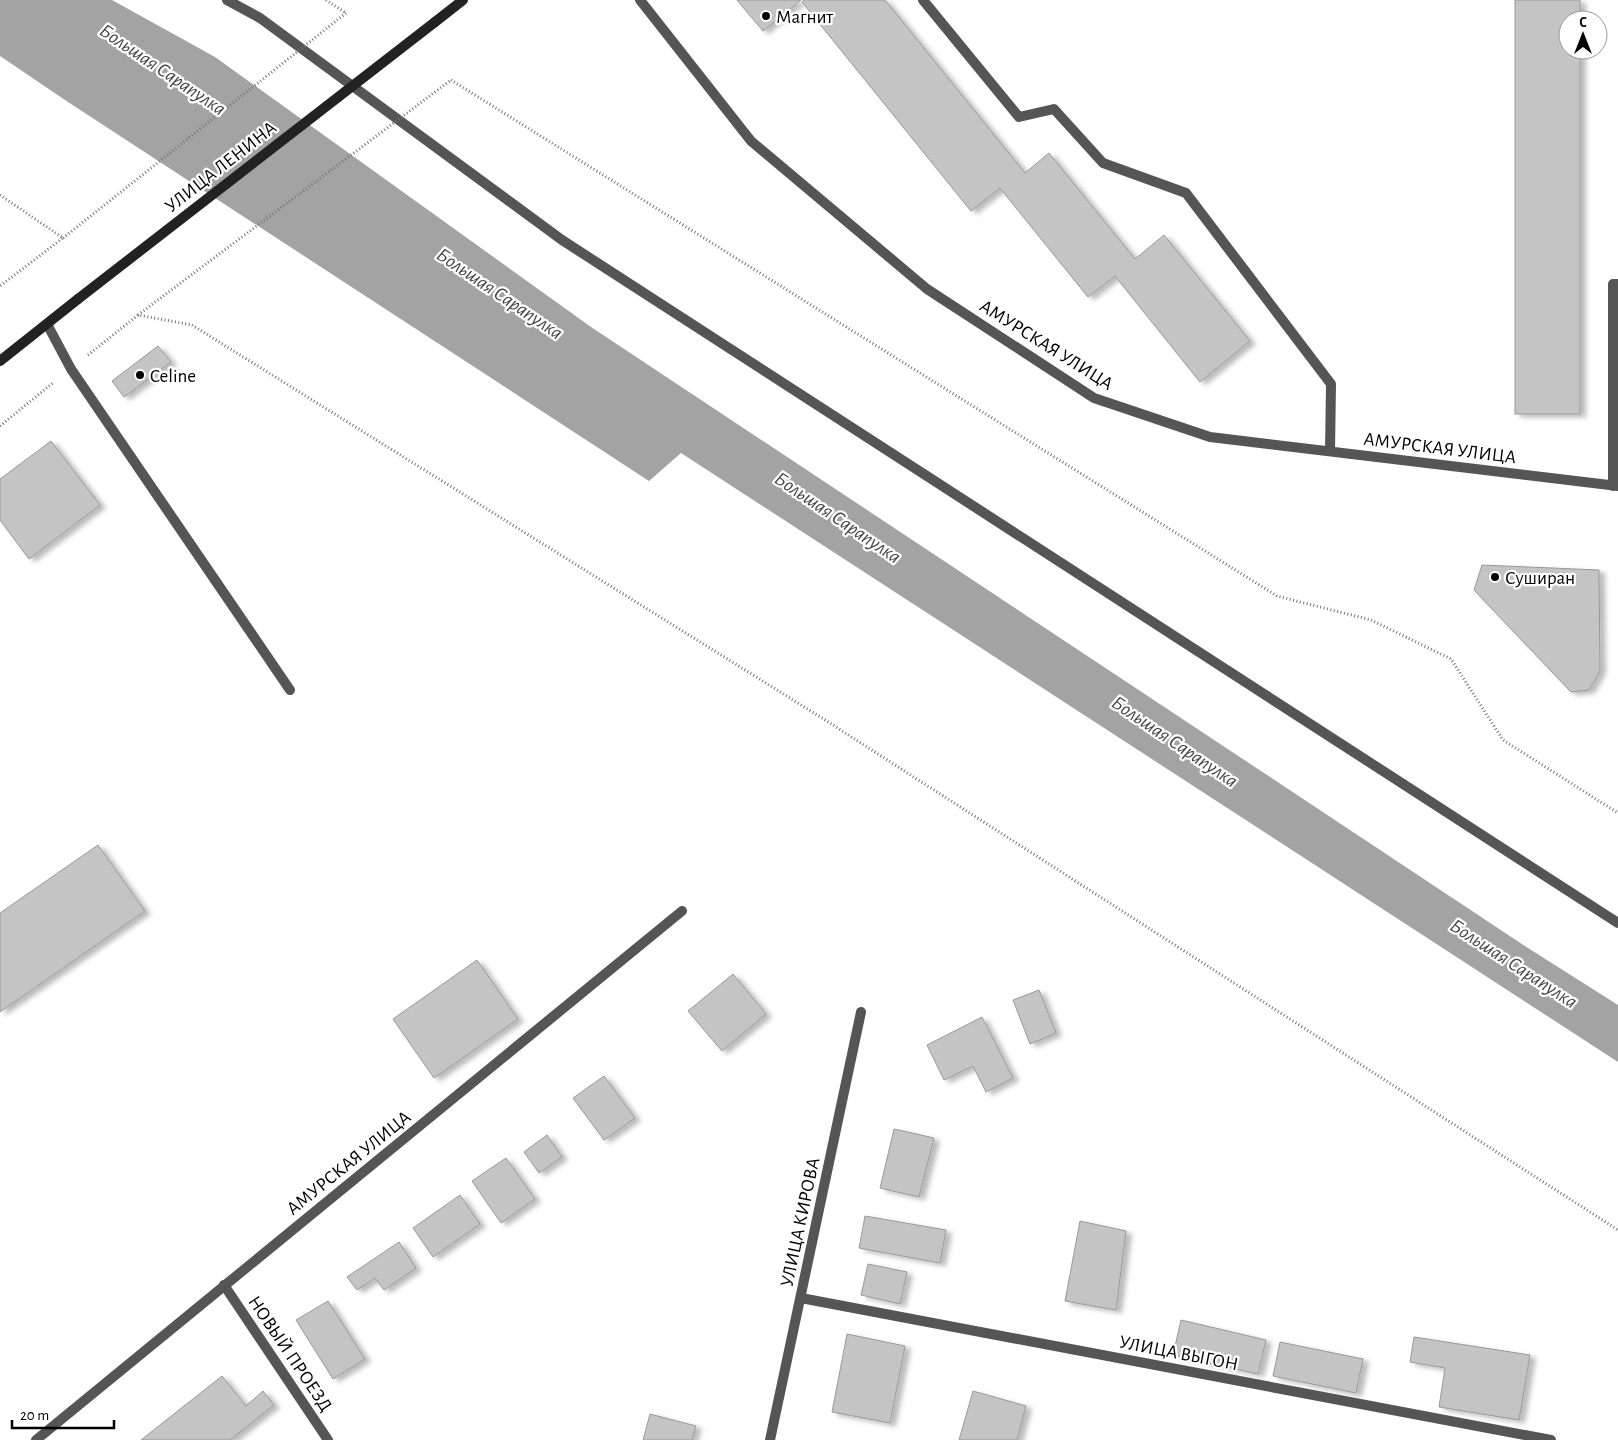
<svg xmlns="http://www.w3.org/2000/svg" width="1618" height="1440" font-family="'Alegreya Sans',sans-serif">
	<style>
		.water { fill: #a3a3a3 }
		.building { fill: #c4c4c4; stroke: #999; filter: url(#shadow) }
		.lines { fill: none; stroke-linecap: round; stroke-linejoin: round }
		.path { stroke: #777; stroke-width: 3; stroke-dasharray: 1 2.5; stroke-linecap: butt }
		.lane { stroke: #555; stroke-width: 10 }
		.street { stroke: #555; stroke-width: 10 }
		.secondary { stroke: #222; stroke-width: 10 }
		.path-bridge { stroke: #777; stroke-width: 3; stroke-dasharray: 1 2.5; stroke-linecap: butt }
		.secondary-bridge { stroke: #222; stroke-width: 10 }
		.poi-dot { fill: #000; stroke: #fff; stroke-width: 2 }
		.labels { text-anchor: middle; stroke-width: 4.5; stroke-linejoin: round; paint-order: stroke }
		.poi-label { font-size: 19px; fill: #000; stroke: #fff; text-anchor: start }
		.street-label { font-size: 19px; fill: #000; stroke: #fff }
		.water-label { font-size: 20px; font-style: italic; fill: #444; stroke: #fff }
	</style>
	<defs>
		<filter id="shadow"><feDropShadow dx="5.5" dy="3" stdDeviation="2.5" flood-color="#0004"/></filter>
	</defs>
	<rect width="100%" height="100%" fill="#fff"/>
	<polygon class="water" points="0,0 112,0 215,57 591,327 1528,948 1618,1005 1618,1062 681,453 649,481 68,102 0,56"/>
	<g class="building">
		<polygon points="737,0 801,0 763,31"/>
		<polygon points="804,0 885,0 1025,173 1049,153 1135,259 1164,235 1250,341 1200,382 1115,276 1088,297 1000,188 971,211 802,2"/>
		<polygon points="1515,0 1580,0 1580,20 1568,20 1568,50 1580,50 1580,414 1515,414"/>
		<polygon points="158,346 171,362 124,397 112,381"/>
		<polygon points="51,441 100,505 29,559 0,520 0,479"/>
		<polygon points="1482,565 1599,570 1600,671 1589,690 1571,692 1474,590"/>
		<polygon points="98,845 145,911 0,1012 0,913"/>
		<polygon points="477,960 518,1019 434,1078 393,1019"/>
		<polygon points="733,974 766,1014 722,1051 688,1011"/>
		<polygon points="1039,990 1056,1033 1030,1044 1013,1000"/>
		<polygon points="982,1017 1013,1078 986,1092 973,1066 944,1080 927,1045"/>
		<polygon points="604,1076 635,1118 604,1140 573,1098"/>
		<polygon points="894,1129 934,1138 919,1197 880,1188"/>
		<polygon points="547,1135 562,1157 539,1173 524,1152"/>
		<polygon points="506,1158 535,1199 501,1223 472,1181"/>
		<polygon points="460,1195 480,1224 433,1257 413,1228"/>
		<polygon points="865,1216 946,1230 940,1263 859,1248"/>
		<polygon points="1080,1221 1126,1231 1116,1310 1065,1301"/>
		<polygon points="399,1242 416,1268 384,1290 375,1278 357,1290 347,1277"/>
		<polygon points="868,1264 907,1272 900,1304 861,1295"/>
		<polygon points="328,1301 365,1359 333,1379 296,1320"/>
		<polygon points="1181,1320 1266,1340 1258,1374 1173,1355"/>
		<polygon points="847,1334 905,1346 890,1423 832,1412"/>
		<polygon points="1414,1337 1530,1355 1519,1420 1439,1407 1445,1368 1410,1362"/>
		<polygon points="1280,1342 1363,1359 1356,1393 1273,1376"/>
		<polygon points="222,1376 246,1406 263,1391 274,1405 230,1440 141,1440"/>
		<polygon points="973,1391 1026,1406 1017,1440 959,1440"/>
		<polygon points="650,1414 696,1426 692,1440 643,1440"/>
	</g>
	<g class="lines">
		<g class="path">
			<polyline points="326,0 346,13"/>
			<polyline points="451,80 1277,596 1371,620 1451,659 1503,740 1618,813"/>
			<polyline points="0,195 63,238 0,286"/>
			<polyline points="88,355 138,315 192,325 822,718 1618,1230"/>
			<polyline points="0,426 54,382"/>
		</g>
		<g class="lane">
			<polyline points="227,0 260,18 562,240 1618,923"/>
			<polyline points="923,0 1019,117 1054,109 1103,163 1186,193 1331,384 1330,451"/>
			<polyline points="47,324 71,369 290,690"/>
			<polyline points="1613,486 1613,284 1618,284"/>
		</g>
		<g class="street">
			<polyline points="640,0 751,141 927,289 1094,398 1210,437 1618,486"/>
			<polyline points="224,1285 328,1440"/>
			<polyline points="801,1298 1551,1440"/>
			<polyline points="36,1440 682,911"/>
			<polyline points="770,1440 861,1012"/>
		</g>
		<g class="secondary">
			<polyline points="435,22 463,0"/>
			<polyline points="0,361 78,299"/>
		</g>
		<g class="path-bridge">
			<polyline points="63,238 346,13"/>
			<polyline points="138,315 451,80"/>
		</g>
		<polyline class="secondary-bridge" points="78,299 435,22"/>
	</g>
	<g class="poi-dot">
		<circle cx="766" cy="16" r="5"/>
		<circle cx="140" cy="375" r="5"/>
		<circle cx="1495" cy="577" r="5"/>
	</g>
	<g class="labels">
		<g class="poi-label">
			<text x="776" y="23">Магнит</text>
			<text x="150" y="382">Celine</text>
			<text x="1505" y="584">Суширан</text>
		</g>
		<g class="street-label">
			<text transform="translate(220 166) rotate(-38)" y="7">УЛИЦА ЛЕНИНА</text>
			<text transform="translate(1047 344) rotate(32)" y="7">АМУРСКАЯ УЛИЦА</text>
			<text transform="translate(1440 447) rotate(7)" y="7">АМУРСКАЯ УЛИЦА</text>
			<text transform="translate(348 1162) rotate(-39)" y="7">АМУРСКАЯ УЛИЦА</text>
			<text transform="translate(799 1222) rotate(-78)" y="7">УЛИЦА КИРОВА</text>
			<text transform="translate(1179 1352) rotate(11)" y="7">УЛИЦА ВЫГОН</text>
			<text transform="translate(291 1353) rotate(56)" y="7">НОВЫЙ ПРОЕЗД</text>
		</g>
		<g class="water-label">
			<text transform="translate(163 69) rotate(34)" y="7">Большая Сарапулка</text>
			<text transform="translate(500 293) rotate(34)" y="7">Большая Сарапулка</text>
			<text transform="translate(838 517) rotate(34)" y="7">Большая Сарапулка</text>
			<text transform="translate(1175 741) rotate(34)" y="7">Большая Сарапулка</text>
			<text transform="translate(1514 963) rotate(33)" y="7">Большая Сарапулка</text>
		</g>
	</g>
	<g transform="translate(1583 35)"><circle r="24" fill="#ffffff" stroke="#999999"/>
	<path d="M0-4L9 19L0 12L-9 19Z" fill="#000000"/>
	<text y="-8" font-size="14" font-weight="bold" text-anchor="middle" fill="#000000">С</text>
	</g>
	<path d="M12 1420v8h102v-8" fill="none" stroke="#000000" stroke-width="2.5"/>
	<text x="20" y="1420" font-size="15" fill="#000000" stroke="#ffffff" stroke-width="4" paint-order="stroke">20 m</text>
</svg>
